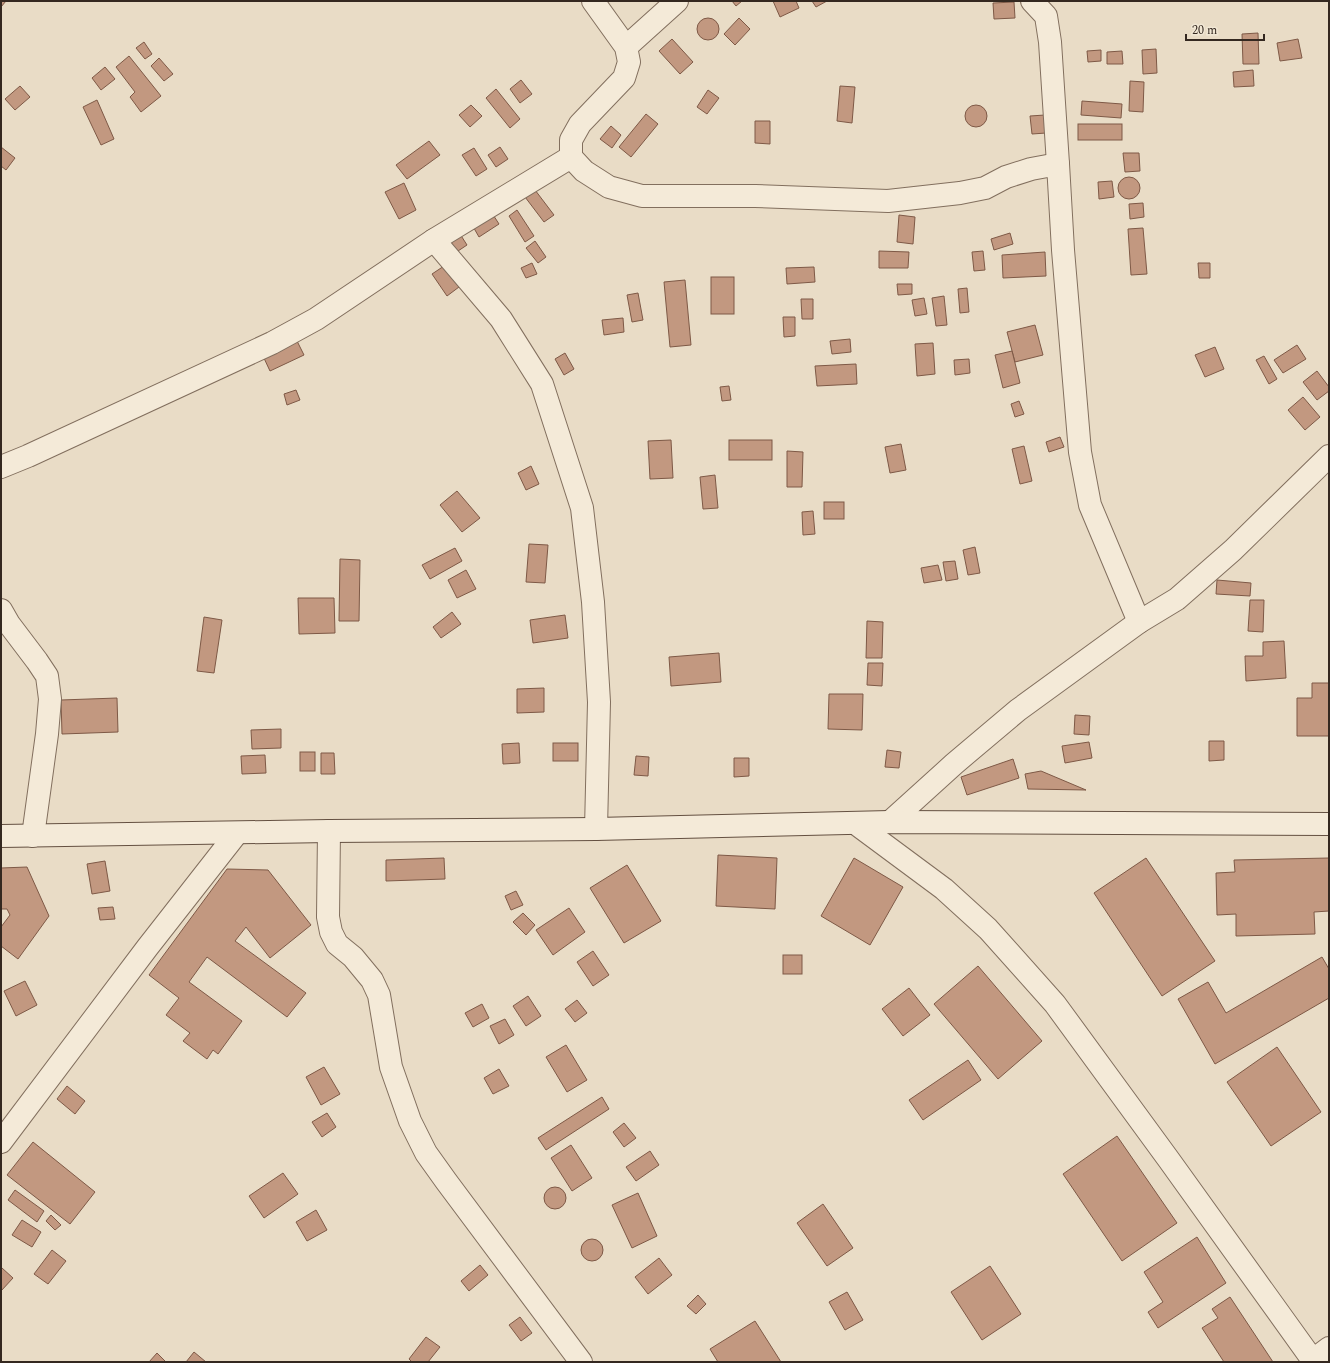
<svg xmlns="http://www.w3.org/2000/svg" width="1330" height="1363" font-family="Spectral,serif">
	<style>
		.building { fill: #c29880; stroke: #7e5946 }
		.lines { fill: none; stroke-linecap: round; stroke-linejoin: round }
		.street-casing { stroke: #826f5e; stroke-width: 24 }
		.secondary-casing { stroke: #645041; stroke-width: 24 }
		.street { stroke: #f4ead8; stroke-width: 22 }
		.secondary { stroke: #f4ead8; stroke-width: 22 }
	</style>
	<rect width="100%" height="100%" fill="#e9dcc6"/>
	<g class="building">
		<polygon points="1,1 6,1 1,7"/>
		<polygon points="732,1 742,1 736,6"/>
		<polygon points="773,1 796,1 799,8 780,17"/>
		<polygon points="812,1 827,1 816,7"/>
		<polygon points="1014,2 1015,18 994,19 993,3"/>
		<polygon points="739,18 750,29 735,45 724,34"/>
		<circle cx="708" cy="29" r="11"/>
		<polygon points="1258,33 1259,64 1243,64 1242,34"/>
		<polygon points="672,39 693,62 680,74 659,51"/>
		<polygon points="1298,39 1302,58 1280,61 1277,43"/>
		<polygon points="144,42 152,54 145,59 136,48"/>
		<polygon points="1156,49 1157,73 1143,74 1142,50"/>
		<polygon points="1101,50 1101,61 1088,62 1087,51"/>
		<polygon points="1122,51 1123,64 1107,64 1107,52"/>
		<polygon points="129,56 161,96 141,112 130,97 135,92 116,67"/>
		<polygon points="159,58 173,74 164,81 151,66"/>
		<polygon points="105,67 115,79 101,90 92,78"/>
		<polygon points="1253,70 1254,86 1234,87 1233,72"/>
		<polygon points="521,80 532,94 520,103 510,89"/>
		<polygon points="1130,81 1144,82 1143,112 1129,111"/>
		<polygon points="20,86 30,97 15,110 5,99"/>
		<polygon points="840,86 855,87 852,123 837,121"/>
		<polygon points="496,89 520,119 510,128 486,98"/>
		<polygon points="708,90 719,98 707,114 697,107"/>
		<polygon points="97,100 114,139 101,145 83,107"/>
		<polygon points="1082,101 1122,104 1121,118 1081,115"/>
		<polygon points="471,105 482,116 470,127 459,115"/>
		<circle cx="976" cy="116" r="11"/>
		<polygon points="646,114 658,124 631,157 619,147"/>
		<polygon points="1045,115 1046,133 1032,134 1030,116"/>
		<polygon points="755,121 770,121 770,144 755,143"/>
		<rect x="1078" y="124" width="44" height="16"/>
		<polygon points="611,126 621,135 612,148 600,139"/>
		<polygon points="429,141 440,155 407,179 396,165"/>
		<polygon points="1,147 15,158 6,170 1,166"/>
		<polygon points="500,147 508,159 496,167 488,155"/>
		<polygon points="474,148 487,169 476,176 462,155"/>
		<polygon points="1123,153 1139,153 1140,171 1125,172"/>
		<circle cx="1129" cy="188" r="11"/>
		<polygon points="1112,181 1114,197 1099,199 1098,182"/>
		<polygon points="404,183 416,210 399,219 385,192"/>
		<polygon points="532,186 554,215 544,222 522,193"/>
		<polygon points="1143,203 1144,217 1130,219 1129,204"/>
		<polygon points="490,210 499,224 479,237 471,223"/>
		<polygon points="517,210 534,236 525,242 509,216"/>
		<polygon points="899,215 915,217 913,244 897,242"/>
		<polygon points="1143,228 1147,274 1131,275 1128,229"/>
		<polygon points="1010,233 1013,244 994,250 991,239"/>
		<polygon points="460,234 467,245 452,255 445,244"/>
		<polygon points="535,241 546,257 538,263 526,248"/>
		<polygon points="879,251 909,252 908,268 879,268"/>
		<polygon points="983,251 985,270 974,271 972,252"/>
		<polygon points="1045,252 1046,276 1003,278 1002,255"/>
		<polygon points="532,263 537,274 526,278 521,268"/>
		<polygon points="1198,263 1210,263 1210,278 1199,278"/>
		<polygon points="444,266 459,287 447,296 432,274"/>
		<polygon points="814,267 815,282 787,284 786,268"/>
		<rect x="711" y="277" width="23" height="37"/>
		<polygon points="685,280 691,345 670,347 664,282"/>
		<polygon points="897,284 912,284 912,294 898,295"/>
		<polygon points="967,288 969,312 960,313 958,289"/>
		<polygon points="638,293 643,320 632,322 627,295"/>
		<polygon points="944,296 947,325 936,326 932,298"/>
		<polygon points="924,298 927,314 915,316 912,300"/>
		<polygon points="801,299 813,299 813,319 802,319"/>
		<polygon points="783,317 795,317 795,336 784,337"/>
		<polygon points="623,318 624,332 604,335 602,320"/>
		<polygon points="1035,325 1043,355 1015,362 1007,332"/>
		<polygon points="850,339 851,352 832,354 830,341"/>
		<polygon points="297,341 304,355 270,371 263,356"/>
		<polygon points="933,343 935,374 917,376 915,344"/>
		<polygon points="1297,345 1306,359 1283,373 1274,360"/>
		<polygon points="1215,347 1224,369 1205,377 1195,355"/>
		<polygon points="1012,351 1020,383 1003,388 995,355"/>
		<polygon points="565,353 574,369 564,375 555,359"/>
		<polygon points="1264,356 1277,379 1269,384 1256,360"/>
		<polygon points="969,359 970,373 955,375 954,360"/>
		<polygon points="856,364 857,384 817,386 815,366"/>
		<polygon points="1317,371 1329,387 1329,391 1317,400 1303,382"/>
		<polygon points="729,386 731,400 722,401 720,387"/>
		<polygon points="296,390 300,400 287,405 284,394"/>
		<polygon points="1303,397 1320,417 1305,430 1288,410"/>
		<polygon points="1019,401 1024,414 1015,417 1011,404"/>
		<polygon points="1060,437 1064,447 1049,452 1046,442"/>
		<polygon points="671,440 673,478 650,479 648,441"/>
		<rect x="729" y="440" width="43" height="20"/>
		<polygon points="901,444 906,470 890,473 885,447"/>
		<polygon points="1024,446 1032,481 1020,484 1012,449"/>
		<polygon points="787,451 803,452 802,487 787,487"/>
		<polygon points="531,466 539,484 526,490 518,473"/>
		<polygon points="715,475 718,508 703,509 700,477"/>
		<polygon points="457,491 480,518 462,532 440,505"/>
		<rect x="824" y="502" width="20" height="17"/>
		<polygon points="813,511 815,534 803,535 802,512"/>
		<polygon points="529,544 548,545 545,583 526,582"/>
		<polygon points="975,547 980,573 968,575 963,550"/>
		<polygon points="455,548 462,561 430,579 422,565"/>
		<polygon points="340,559 360,560 359,621 339,621"/>
		<polygon points="955,561 958,579 946,581 943,562"/>
		<polygon points="938,565 942,580 924,583 921,568"/>
		<polygon points="466,570 476,589 457,598 448,580"/>
		<polygon points="1217,580 1251,583 1250,596 1216,594"/>
		<polygon points="298,598 334,598 335,633 299,634"/>
		<polygon points="1250,600 1264,600 1263,632 1248,631"/>
		<polygon points="452,612 461,624 441,638 433,627"/>
		<polygon points="565,615 568,638 533,643 530,620"/>
		<polygon points="204,617 222,620 214,673 197,671"/>
		<polygon points="867,621 883,622 882,658 866,658"/>
		<polygon points="1284,641 1286,678 1246,681 1245,656 1263,656 1263,642"/>
		<polygon points="719,653 721,682 671,686 669,657"/>
		<polygon points="868,663 883,663 882,686 867,685"/>
		<polygon points="1312,683 1329,683 1329,736 1297,736 1297,698 1312,698"/>
		<polygon points="544,688 544,712 517,713 517,689"/>
		<polygon points="829,694 863,694 862,730 828,729"/>
		<polygon points="117,698 118,732 62,734 61,700"/>
		<polygon points="1075,715 1090,716 1089,735 1074,734"/>
		<polygon points="281,729 281,748 252,749 251,730"/>
		<polygon points="1209,741 1224,741 1224,760 1209,761"/>
		<polygon points="1089,742 1092,758 1065,763 1062,746"/>
		<polygon points="519,743 520,763 503,764 502,744"/>
		<rect x="553" y="743" width="25" height="18"/>
		<polygon points="887,750 901,752 899,768 885,767"/>
		<rect x="300" y="752" width="15" height="19"/>
		<polygon points="321,753 334,753 335,774 321,774"/>
		<polygon points="265,755 266,773 242,774 241,756"/>
		<polygon points="636,756 649,757 648,776 634,775"/>
		<polygon points="734,758 749,758 749,776 734,777"/>
		<polygon points="1013,759 1019,778 967,795 961,777"/>
		<polygon points="1041,771 1086,790 1028,789 1025,774"/>
		<polygon points="718,855 777,858 775,909 716,906"/>
		<polygon points="444,858 445,879 386,881 386,860"/>
		<polygon points="854,858 903,887 870,945 821,916"/>
		<polygon points="1146,858 1215,961 1162,996 1094,893"/>
		<polygon points="1329,858 1329,911 1314,912 1315,934 1236,936 1236,914 1217,915 1216,873 1235,872 1234,860"/>
		<polygon points="105,861 110,891 92,894 87,864"/>
		<polygon points="627,865 661,921 624,943 590,888"/>
		<polygon points="27,867 49,916 18,959 1,946 1,927 10,915 7,909 1,909 1,868"/>
		<polygon points="227,869 268,870 311,925 270,958 246,927 235,941 306,993 287,1017 207,957 189,982 242,1021 218,1054 213,1050 207,1059 183,1041 190,1033 166,1015 179,998 149,975"/>
		<polygon points="516,891 523,905 511,910 505,896"/>
		<polygon points="113,907 115,919 100,920 98,908"/>
		<polygon points="569,908 585,932 553,955 536,930"/>
		<polygon points="523,913 535,925 526,935 513,922"/>
		<polygon points="593,951 609,975 593,986 577,962"/>
		<rect x="783" y="955" width="19" height="19"/>
		<polygon points="1322,957 1329,969 1329,998 1215,1064 1178,999 1208,982 1226,1013"/>
		<polygon points="978,966 1042,1041 998,1079 934,1004"/>
		<polygon points="25,981 37,1005 16,1016 4,991"/>
		<polygon points="909,988 930,1015 903,1036 882,1009"/>
		<polygon points="528,996 541,1016 526,1026 513,1006"/>
		<polygon points="577,1000 587,1013 575,1022 565,1009"/>
		<polygon points="482,1004 489,1018 473,1027 465,1013"/>
		<polygon points="505,1019 514,1035 499,1044 490,1026"/>
		<polygon points="566,1045 587,1080 567,1092 546,1057"/>
		<polygon points="1277,1047 1321,1112 1271,1146 1227,1082"/>
		<polygon points="968,1060 981,1080 923,1120 909,1100"/>
		<polygon points="324,1067 340,1094 321,1105 306,1077"/>
		<polygon points="499,1069 509,1086 493,1094 484,1078"/>
		<polygon points="67,1086 85,1101 75,1114 57,1099"/>
		<polygon points="602,1097 609,1109 546,1150 538,1138"/>
		<polygon points="327,1113 336,1127 322,1137 312,1122"/>
		<polygon points="624,1123 636,1138 624,1147 613,1132"/>
		<polygon points="1117,1136 1177,1223 1122,1261 1063,1174"/>
		<polygon points="33,1142 95,1192 70,1224 7,1175"/>
		<polygon points="571,1145 592,1178 572,1191 551,1158"/>
		<polygon points="650,1151 659,1165 636,1181 626,1167"/>
		<polygon points="283,1173 298,1194 264,1218 249,1196"/>
		<circle cx="555" cy="1198" r="11"/>
		<polygon points="15,1190 44,1211 37,1222 8,1200"/>
		<polygon points="638,1193 657,1236 632,1248 612,1205"/>
		<polygon points="823,1204 853,1248 827,1266 797,1223"/>
		<polygon points="316,1210 327,1230 307,1241 296,1222"/>
		<polygon points="51,1215 61,1225 55,1230 46,1221"/>
		<polygon points="22,1220 41,1232 32,1247 12,1235"/>
		<polygon points="1197,1237 1226,1283 1158,1328 1148,1312 1163,1302 1144,1272"/>
		<circle cx="592" cy="1250" r="11"/>
		<polygon points="52,1250 66,1261 48,1284 34,1274"/>
		<polygon points="659,1258 672,1275 648,1294 635,1277"/>
		<polygon points="480,1265 488,1275 469,1291 461,1281"/>
		<polygon points="990,1266 1021,1314 982,1340 951,1292"/>
		<polygon points="2,1268 13,1278 1,1291 1,1269"/>
		<polygon points="847,1292 863,1320 845,1330 829,1302"/>
		<polygon points="698,1295 706,1304 696,1314 687,1306"/>
		<polygon points="1230,1297 1273,1362 1224,1362 1202,1328 1218,1318 1212,1309"/>
		<polygon points="520,1317 532,1333 521,1341 509,1325"/>
		<polygon points="755,1321 781,1362 718,1362 710,1349"/>
		<polygon points="426,1337 440,1347 428,1362 412,1362 409,1359"/>
		<polygon points="194,1352 206,1362 186,1362"/>
		<polygon points="157,1353 166,1362 149,1362"/>
	</g>
	<g class="lines">
		<g class="street-casing">
			<g id="street">
				<polyline points="593,1 626,47 629,62 624,78 580,124 571,140 571,157 584,171 609,187 642,196 755,196 888,201 960,193 985,188 1006,177 1031,169 1058,164 1063,250 1080,452 1090,505 1139,622"/>
				<polyline points="1032,1 1046,16 1050,42 1058,164"/>
				<polyline points="626,47 677,1"/>
				<polyline points="434,240 501,319 542,384 582,508 593,602 599,702 596,829"/>
				<polyline points="1,467 28,456 272,343 316,319 434,240 571,157"/>
				<polyline points="1,610 9,624 37,661 47,676 50,699 47,734 33,836"/>
				<polyline points="890,822 954,764 1018,710 1139,622 1177,599 1233,550 1329,456"/>
				<polyline points="855,823 944,889 988,929 1055,1004 1169,1160 1314,1362"/>
				<polyline points="329,831 328,917 331,932 337,944 353,957 372,980 379,995 391,1067 410,1121 426,1153 446,1181 581,1362"/>
				<polyline points="1,1142 147,948 237,833"/>
				<polyline points="1313,1360 1329,1348"/>
			</g>
		</g>
		<g class="secondary-casing">
			<polyline id="secondary" points="1,836 329,831 596,829 890,822 1329,824"/>
		</g>
		<use href="#street" class="street"/>
		<use href="#secondary" class="secondary"/>
	</g>
	<rect width="1330" height="1363" fill="none" stroke="#342820" stroke-width="4"/>
	<path d="M1186 34v6h78v-6" fill="none" stroke="#342820" stroke-width="2"/>
	<text x="1192" y="34" font-size="12" fill="#342820" stroke="#f1e7d4" stroke-width="3" paint-order="stroke">20 m</text>
</svg>
